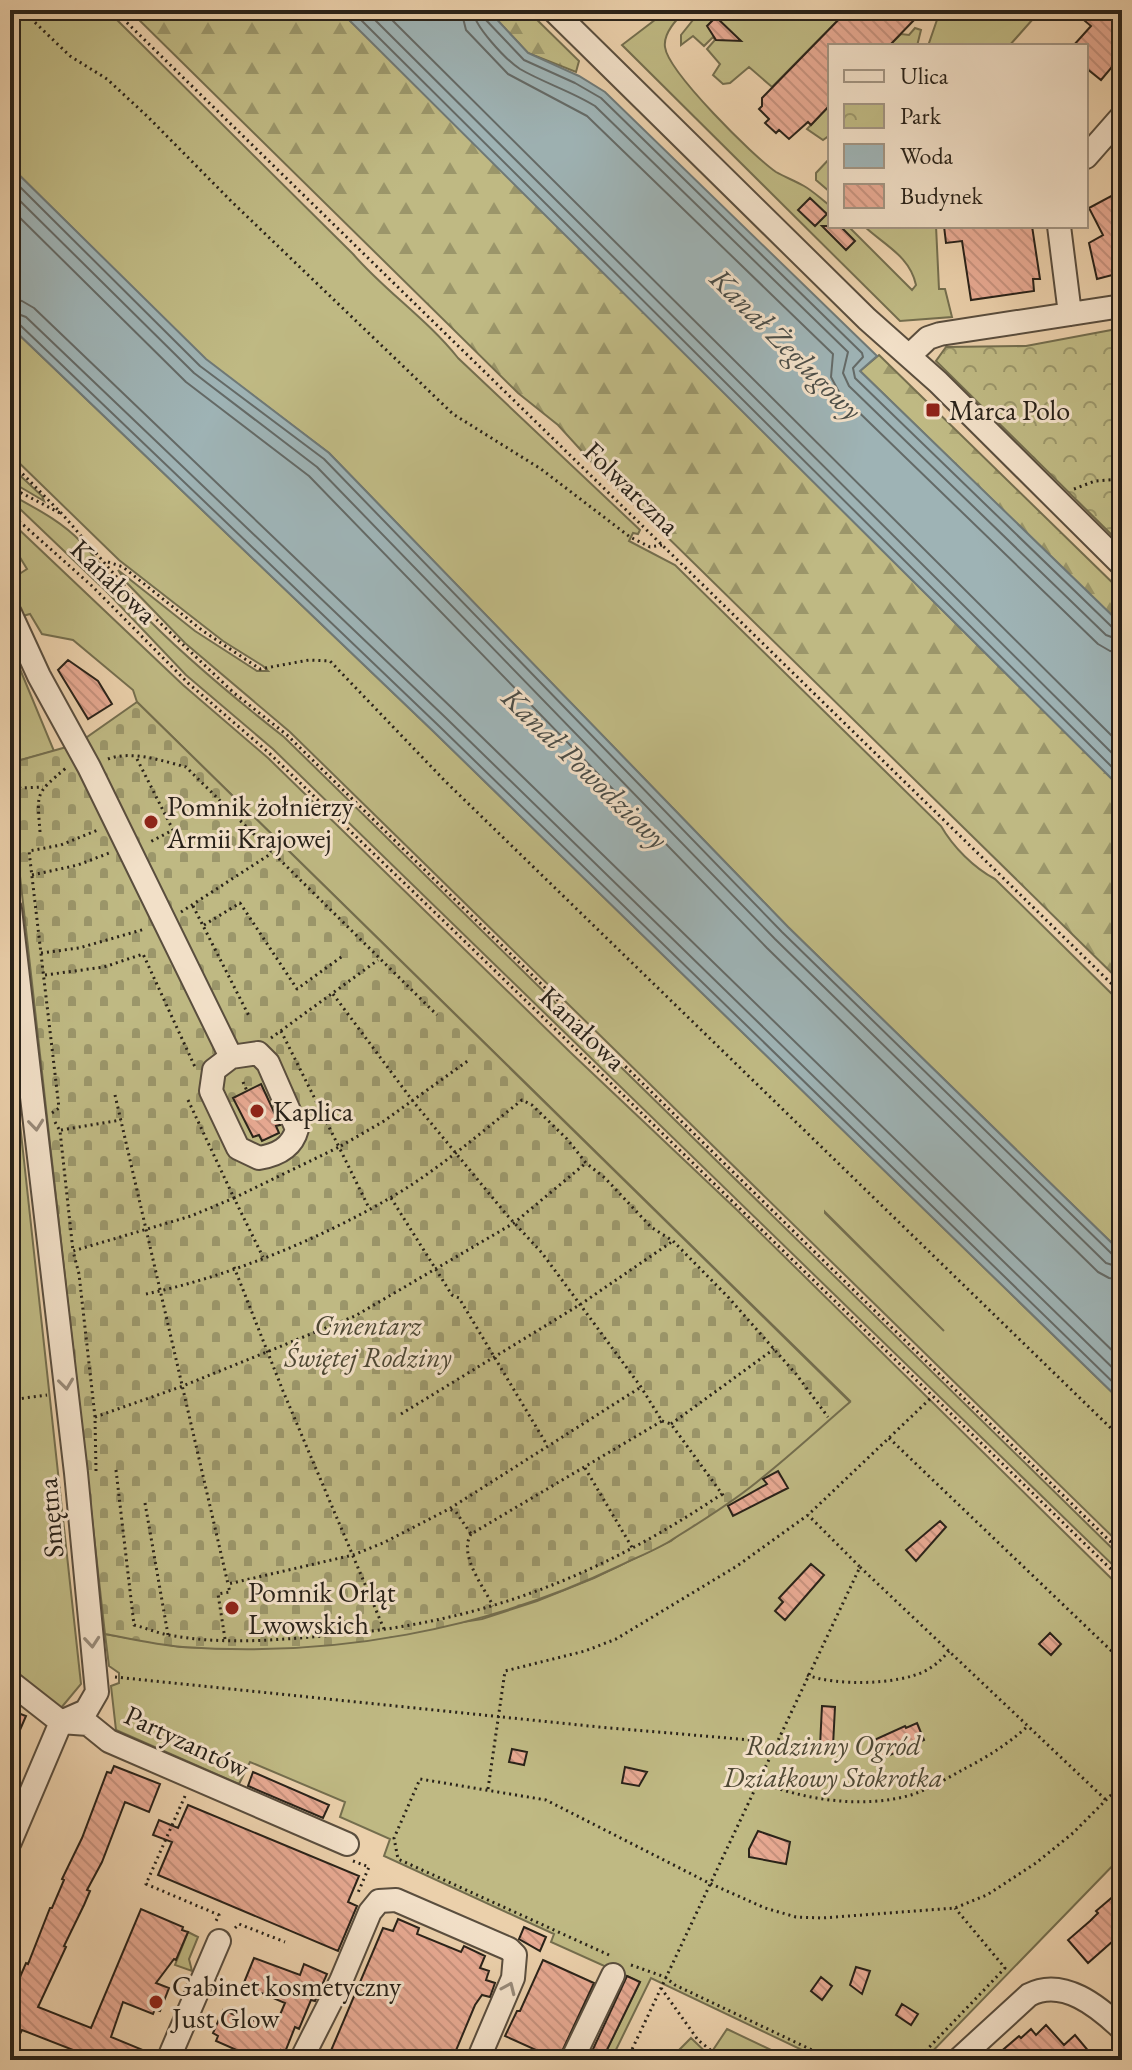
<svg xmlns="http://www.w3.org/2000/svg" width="1132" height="2070" font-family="'EB Garamond',serif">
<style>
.green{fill:#bfb983;stroke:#746e4e;stroke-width:2;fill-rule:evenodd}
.forest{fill:url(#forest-firs);stroke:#746e4e;stroke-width:2}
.cemetery{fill:url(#cemetery-stones);stroke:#746e4e;stroke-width:2}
.park{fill:url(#park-crowns);stroke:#746e4e;stroke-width:2}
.water{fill:#9eb3b5;stroke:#6f7977;stroke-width:2}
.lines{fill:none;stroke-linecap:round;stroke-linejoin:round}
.shore{stroke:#646a67;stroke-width:2}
.building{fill:url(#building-back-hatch);stroke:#292219;stroke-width:2}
.minor-casing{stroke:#5a4e3e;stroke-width:26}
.path{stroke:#292219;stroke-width:3;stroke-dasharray:2 4;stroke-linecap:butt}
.minor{stroke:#f2e0c8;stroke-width:22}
.oneway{stroke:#988a79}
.poi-dot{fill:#8f2418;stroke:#f2e0c8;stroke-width:3}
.labels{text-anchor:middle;stroke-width:6;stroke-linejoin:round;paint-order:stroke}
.poi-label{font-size:28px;fill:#292219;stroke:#f2e0c8;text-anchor:start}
.street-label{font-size:28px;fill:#292219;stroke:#f2e0c8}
.park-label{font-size:28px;font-style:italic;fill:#4e4834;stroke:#f2e0c8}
.water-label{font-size:30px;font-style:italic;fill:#4c4e48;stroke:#f2e0c8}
</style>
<defs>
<pattern id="forest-firs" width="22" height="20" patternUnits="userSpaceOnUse" patternTransform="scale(2)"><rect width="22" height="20" fill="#bfb983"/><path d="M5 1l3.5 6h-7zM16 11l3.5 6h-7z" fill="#9b966a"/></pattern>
<pattern id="cemetery-stones" width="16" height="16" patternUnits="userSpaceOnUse" patternTransform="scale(2)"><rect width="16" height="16" fill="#bfb983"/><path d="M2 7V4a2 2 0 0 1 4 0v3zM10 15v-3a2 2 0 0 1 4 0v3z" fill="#9b966a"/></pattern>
<pattern id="park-crowns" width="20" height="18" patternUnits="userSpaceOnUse" patternTransform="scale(2)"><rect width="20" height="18" fill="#bfb983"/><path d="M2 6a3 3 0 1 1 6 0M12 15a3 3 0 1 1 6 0" fill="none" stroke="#9b966a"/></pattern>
<pattern id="building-back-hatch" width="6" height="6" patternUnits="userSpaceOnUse" patternTransform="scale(2)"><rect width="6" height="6" fill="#e8aa93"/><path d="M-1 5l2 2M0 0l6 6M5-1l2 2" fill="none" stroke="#c7927e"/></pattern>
</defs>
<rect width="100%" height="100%" fill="#ebd0ab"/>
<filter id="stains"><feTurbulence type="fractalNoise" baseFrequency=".0025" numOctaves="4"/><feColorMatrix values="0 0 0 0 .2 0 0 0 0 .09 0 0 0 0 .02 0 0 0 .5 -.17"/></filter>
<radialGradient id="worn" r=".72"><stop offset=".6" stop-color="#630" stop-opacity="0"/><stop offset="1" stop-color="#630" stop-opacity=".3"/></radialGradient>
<!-- green -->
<path class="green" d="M10,10H107L353,254C385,291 427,319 458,358L640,530L638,534L633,533L629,541L675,565L941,826C953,847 974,868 995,879L1122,1004V1253L788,927L329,453L206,360L10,166Z
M668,10H686C677,19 663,33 665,47C668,72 754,157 776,172C785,177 795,181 804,186C813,191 821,199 829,205L830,226H848L912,290L916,285C910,256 884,245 864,226H936L939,289H945L952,317L900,321L622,45Z
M701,10H848L772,87L749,67L730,83L723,84L713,75L720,64L707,49L715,40L713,37L704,46L693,36L681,45V35Z
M943,10H1041L1009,46H928L938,17Z
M915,28L921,30L917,46H889L901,34L909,35Z
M830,105V135L823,140L807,129Z
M830,158V192L816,180V173Z
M10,326L433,731L1122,1402V1546L290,732L185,643L126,582L118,570L195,631L257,671H268L263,666L223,641L119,560L10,454ZM825,1212L944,1331L825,1213Z
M10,466L42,496L44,501L10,481Z
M10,494C35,508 61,521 81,542C101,563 117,587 137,608C182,655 233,697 284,737L1122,1558V1574L273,749L186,675L108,593L19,508L10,504Z
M10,521L183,685L268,758L570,1052L737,1210L1122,1589V1856L924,2060H823L651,1978L611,2060H602L640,1982L551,1942L554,1934L384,1856L390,1839L340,1817L345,1802L250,1762L239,1784L116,1730L111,1686L119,1683V1673L109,1666L105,1634L181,1647L237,1649L303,1647L482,1619L537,1601L594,1578L671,1541L850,1401L137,702L133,690L73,640L42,634L30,614L19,617L10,598V580L27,569L10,541Z
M10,645L54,751L10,763Z
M10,1032L81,1684L61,1708L10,1667Z
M188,1932L198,1937L189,1959L192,1971L175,1965Z
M727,2029L792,2060H726L713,2050Z
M691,2038L714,2060H669Z"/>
<!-- forest -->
<path class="forest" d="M129,10H339L366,36L1122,789V983L600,471L558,425L518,393Z
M488,10H527L579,61L576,72L528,53Z
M879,355L1122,592V615L1117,621L860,371Z"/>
<!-- cemetery -->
<path class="cemetery" d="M137,702L850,1402C821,1427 793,1453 763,1477C736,1500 704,1520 673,1539C657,1550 637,1557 619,1566C485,1630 332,1658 183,1647C157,1645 131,1639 105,1634L10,787V763L77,744Z"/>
<!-- park -->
<path class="park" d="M1122,328V545L936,361L946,347L1026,346Z"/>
<!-- water -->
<path class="water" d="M339,10H488L528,53L579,76L605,92L877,356L860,371L1122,625V789Z
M10,166L206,359L329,453L788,927L1122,1253V1402L433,731L10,326Z"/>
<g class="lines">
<!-- shore -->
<path class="shore" d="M351,10L1122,777
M365,10L1122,763
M382,10L1122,746
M461,10L466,30L508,74L587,116L833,354L831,377L840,394L1098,644L1110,651L1122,653
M473,10C473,25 506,60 520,69C544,83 571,91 595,106L848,352L843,373L849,386L1106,635L1122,641
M483,10L485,19L524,60L575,83L601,98L862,353L863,357L853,368L855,378L1113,628L1122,631
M10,177L200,366L324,459L782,932L1113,1255L1122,1258
M10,191L194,373L317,467L775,939L1106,1263L1122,1268
M10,208L186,382L309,476L767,948L1098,1272L1109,1278L1122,1280
M10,299L22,301L34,308L454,710L1122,1360
M10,311L26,317L446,718L1122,1377
M10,321L19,324L439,726L1122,1391"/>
</g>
<!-- building -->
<path class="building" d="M848,10H907L916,18L889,46H830V105L811,125L808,122L789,139L779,130L776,133L765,123L769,119L759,109L762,106V98Z
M1072,10H1122V55L1101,80L1086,68V46H1073L1091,26Z
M716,17L741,41L716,40L707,26Z
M1113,195L1122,211V262L1118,265L1120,273L1097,279L1089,243L1103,235L1089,208Z
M810,198L827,214L815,226L798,210Z
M822,226H840L855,241L846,250Z
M944,226H1032L1040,279H1033L1034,291L971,300L962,241L946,243Z
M68,660L98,681L112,704L88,719L58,670Z
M261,1084L280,1125L276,1126L279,1133L262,1141L259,1135L253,1137L233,1098Z
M778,1471L788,1488L733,1516L728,1506L767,1484L763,1479Z
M940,1521L946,1527L916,1561L906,1550Z
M811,1564L824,1575L785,1620L775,1611L783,1602L779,1598Z
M1050,1633L1061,1644L1051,1655L1039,1644Z
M822,1706L835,1707L833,1746H820Z
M10,1710L26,1716L10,1753Z
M917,1723L924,1740L881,1759L872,1741L905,1726L906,1728Z
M512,1749L527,1752L524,1765L509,1762Z
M114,1766L160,1784L149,1812L125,1802L102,1862L87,1890L90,1891L84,1905L64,1946L66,1947L38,2007L91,2028L141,1909L183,1927L182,1930L188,1932L176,1960L174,1959L156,1983L169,1988L160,2011L155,2009L153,2014L123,2002L111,2037L155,2055L154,2060H78L81,2053L22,2030L20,2034L10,2030V2003L20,1977L26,1963L28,1964L50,1908H52L64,1880L62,1879L82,1838L107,1772L111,1773Z
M625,1767L647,1772L639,1786L622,1783Z
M253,1772L329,1805L323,1818L248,1786Z
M188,1805L359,1876L348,1902L357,1906L338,1951L158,1875L172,1842L153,1835L159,1820L178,1828Z
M758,1831L790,1842L786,1864L749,1857V1849Z
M1122,1889V1933L1088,1963L1068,1940L1090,1921L1098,1913L1096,1911Z
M398,1919L419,1928L417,1934L461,1952L464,1946L485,1956L480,1968L489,1971L486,1980L495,1983L490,1997L482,1995L475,2005L452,2060H327L383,1928L393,1931Z
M524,1927L546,1937L540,1951L519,1939Z
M254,1958L300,1975L304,1964L327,1974L315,2001L311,2000L299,2029L295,2027L285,2052L281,2050L277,2060H251L238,2054L239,2051L216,2041L218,2036L213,2033L223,2010L237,2016L238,2014L274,2029L285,2003L243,1985Z
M543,1960L594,1983L558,2060L505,2036L517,2011H520Z
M856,1967L870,1971L862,1994L850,1985Z
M627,1976L640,1982L602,2060H588Z
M821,1977L832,1986L822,2000L811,1991Z
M902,2004L918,2014L911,2025L896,2015Z
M1046,2025L1064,2045L1075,2035L1096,2060H1046L1053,2055L1049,2051L1038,2060H991L1019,2036L1021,2038L1031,2029L1036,2035Z"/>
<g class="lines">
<defs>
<path id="minor" d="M553,10L867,319L938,382L1122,565
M1086,157L1122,116
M1059,226L1070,314
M910,355L928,338L940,334L1122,306
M10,613L39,676L89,767L231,1057
M10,909L76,1473L97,1692L86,1711L61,1722
M258,1053L268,1063L297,1129C292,1148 277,1155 259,1158L238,1148L211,1091L214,1070L231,1057Z
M10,1682L61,1722L88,1724L109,1741L347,1844
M10,1842L61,1722
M168,2060L219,1941
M301,2060L341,1981L370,1912L379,1901L396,1900L509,1949L515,1955L513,1978L478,2060
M572,2060L613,1975
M958,2060L1029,1995C1063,1977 1099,2007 1122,2029"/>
</defs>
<!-- minor casing -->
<use href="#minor" class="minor-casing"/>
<!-- path -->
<path class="path" d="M22,10L70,56L107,79L148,117L232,202L453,414L541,469L630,537L650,547L662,545
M114,10L1122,994
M10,461L63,515L140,604L234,693L287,735L1122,1553
M10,487L60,513
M1074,489L1095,481L1122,479
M10,513L92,586L188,683L268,752L451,928L1122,1580
M108,562L123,567L203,631L260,669L309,660L330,661L445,781L1122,1439
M108,759C132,750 163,761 186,767L437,1015
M137,759L173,830L148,843
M17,763L20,788L43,787
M40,832C37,792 35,794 66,768
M32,875L78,865L109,853
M193,906L250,1018
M181,912L272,853
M204,925L240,903L297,989L344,955
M41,953L79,948L145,929
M45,975L104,967L143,954L195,1067
M333,994L412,1100L506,1214L542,1253L641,1387L662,1421L471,1534L456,1512L449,1509
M281,1031L339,1147L384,1121L469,1060
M271,1038L378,960
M243,1082L247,1091
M115,1095L228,1584L353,1555L383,1543L449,1509L641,1387
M188,1100L234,1198L339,1147L369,1208
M52,1113L59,1108L29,851L61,845L98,830
M55,1122L60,1131L73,1251
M61,1130L121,1120
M391,1198L452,1295L459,1298L547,1445
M234,1267L283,1391L384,1629
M146,1294C227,1277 318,1240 390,1198C437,1171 479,1134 522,1100L532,1105L567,1139L586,1163L605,1178L651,1227L673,1241L729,1298L796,1374L828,1417
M10,1400L47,1395
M401,1414L581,1304L673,1241
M95,1417L183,1386L355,1316L514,1223L586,1163
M662,1421L671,1424L725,1498
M671,1424L774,1349
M889,1438L1122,1661
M585,1468L633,1549
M116,1470L134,1625C146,1628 157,1633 169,1635C226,1646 288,1639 345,1634C488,1620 603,1574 722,1494
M96,1471L95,1417L79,1274L73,1251L191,1216L234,1198L263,1257
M145,1503L168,1635
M471,1534C458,1555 484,1587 493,1606
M860,1567L1106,1800
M225,1639L218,1594L230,1592L228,1585
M807,1675C835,1686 898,1685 925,1671C935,1666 942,1659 949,1651
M115,1677L599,1727L751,1740L773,1748
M758,1781C803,1800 863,1809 911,1795C930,1789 949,1777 966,1768C989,1756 1009,1743 1028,1726
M488,1789L505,1671L585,1651L616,1639L737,1566L808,1515L933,1396
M185,1796L146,1884L219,1915L215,1923
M353,1861L369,1867L357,1895
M235,1928L239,1924L285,1942
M609,1955L398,1859L394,1838L420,1779L546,1800L709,1883L765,1908L796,1917L822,1918L955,1908L987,1895L1036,1863L1073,1833L1122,1784
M631,1965L665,1977L675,1985L833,2060
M661,1988L698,2040L723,2060
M10,2054L21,2060
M627,2060L860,1567L808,1515
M917,2060L1005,1968L955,1908"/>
<!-- minor -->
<use href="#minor" class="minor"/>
</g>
<!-- one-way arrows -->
<defs><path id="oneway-chevron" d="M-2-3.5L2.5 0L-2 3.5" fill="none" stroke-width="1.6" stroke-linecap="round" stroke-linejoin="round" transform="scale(2)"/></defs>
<g class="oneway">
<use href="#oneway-chevron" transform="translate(36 1125) rotate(84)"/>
<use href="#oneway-chevron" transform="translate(66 1384) rotate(83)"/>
<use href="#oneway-chevron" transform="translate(92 1642) rotate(85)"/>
<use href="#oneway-chevron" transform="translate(509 1988) rotate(-66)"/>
</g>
<!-- markers -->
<g class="poi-dot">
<rect x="925" y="402" width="16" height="16" rx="4"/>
<circle cx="151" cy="822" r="8"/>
<circle cx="257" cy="1111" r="8"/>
<circle cx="232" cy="1608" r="8"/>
<circle cx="156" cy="2002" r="8"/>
</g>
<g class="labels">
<!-- poi labels -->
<g class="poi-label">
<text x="949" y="420">Marca Polo</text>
<text x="167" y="816">Pomnik żołnierzy<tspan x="167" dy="32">Armii Krajowej</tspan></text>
<text x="273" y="1121">Kaplica</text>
<text x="248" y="1602">Pomnik Orląt<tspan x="248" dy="32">Lwowskich</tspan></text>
<text x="172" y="1996">Gabinet kosmetyczny<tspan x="172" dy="32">Just Glow</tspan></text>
</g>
<!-- street labels -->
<g class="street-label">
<text transform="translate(632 488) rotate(44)" y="10">Folwarczna</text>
<text transform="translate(114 581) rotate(44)" y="10">Kanałowa</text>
<text transform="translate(583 1028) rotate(44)" y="10">Kanałowa</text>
<text transform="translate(50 1518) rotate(-95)" y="10">Smętna</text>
<text transform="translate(187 1741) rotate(25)" y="10">Partyzantów</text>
</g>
<!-- park labels -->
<g class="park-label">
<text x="368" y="1335">Cmentarz<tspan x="368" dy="32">Świętej Rodziny</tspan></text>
<text x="833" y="1755">Rodzinny Ogród<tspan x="833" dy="32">Działkowy Stokrotka</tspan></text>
</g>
<!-- water labels -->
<g class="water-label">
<text transform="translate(786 344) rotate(45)" y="10">Kanał Żeglugowy</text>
<text transform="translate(585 768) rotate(44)" y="10">Kanał Powodziowy</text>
</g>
</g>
<!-- margin -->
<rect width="1132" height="2070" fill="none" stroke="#ebd0ab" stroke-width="40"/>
<rect x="12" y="12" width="1108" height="2046" fill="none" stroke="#292219" stroke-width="4"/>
<rect x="20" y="20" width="1092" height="2030" fill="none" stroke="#292219" stroke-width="2"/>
<!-- legend -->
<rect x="828" y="44" width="260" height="184" fill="#f2e0c8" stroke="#a29482" stroke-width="2"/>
<rect x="844" y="70" width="40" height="12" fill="#f2e0c8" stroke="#a29482" stroke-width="2"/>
<text x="900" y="84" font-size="24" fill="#292219">Ulica</text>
<rect x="844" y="104" width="40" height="24" fill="url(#park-crowns)" stroke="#a29482" stroke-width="2"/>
<text x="900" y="124" font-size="24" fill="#292219">Park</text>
<rect x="844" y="144" width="40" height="24" fill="#9eb3b5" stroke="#a29482" stroke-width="2"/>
<text x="900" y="164" font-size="24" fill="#292219">Woda</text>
<rect x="844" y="184" width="40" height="24" fill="url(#building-back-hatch)" stroke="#a29482" stroke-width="2"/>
<text x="900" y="204" font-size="24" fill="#292219">Budynek</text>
<rect width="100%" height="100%" filter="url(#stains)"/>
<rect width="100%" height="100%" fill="url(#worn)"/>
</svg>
